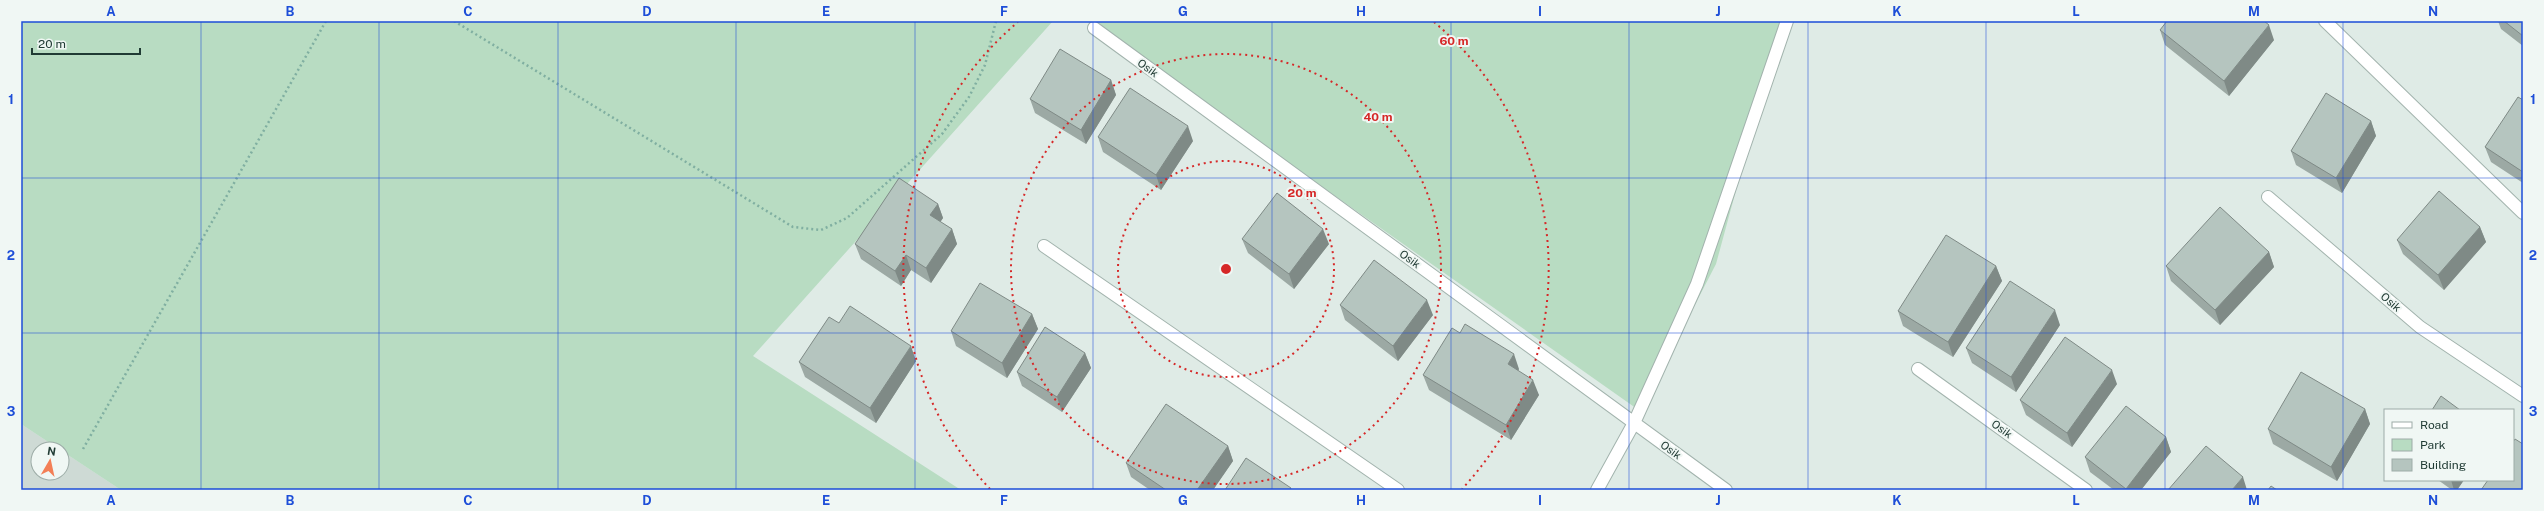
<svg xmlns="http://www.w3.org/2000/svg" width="2544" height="511" font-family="'Public Sans',sans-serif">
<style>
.built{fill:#cedad5}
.green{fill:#b8dcc2}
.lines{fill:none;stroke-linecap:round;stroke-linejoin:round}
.minor-casing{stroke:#a2b3ad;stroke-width:14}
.path{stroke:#80afa1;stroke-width:2.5;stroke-dasharray:2 3;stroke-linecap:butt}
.minor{stroke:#fff;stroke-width:12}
.wall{fill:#9ca9a4}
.shaded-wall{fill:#7f8a86}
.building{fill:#b5c5bf;stroke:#7f8a86}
.grid{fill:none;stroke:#1d4ed8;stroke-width:1;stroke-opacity:0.55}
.ring{fill:none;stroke:#d62828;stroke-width:2;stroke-dasharray:2 4}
.labels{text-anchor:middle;stroke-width:4;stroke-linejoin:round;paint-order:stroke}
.street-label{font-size:11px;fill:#203b34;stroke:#f0f7f4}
.centre{fill:#d62828;stroke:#f0f7f4;stroke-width:2}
.ring-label{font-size:12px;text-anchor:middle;font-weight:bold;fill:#d62828;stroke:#f0f7f4;stroke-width:4;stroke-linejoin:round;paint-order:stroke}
.neatline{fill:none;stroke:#1d4ed8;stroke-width:1.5}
.grid-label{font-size:13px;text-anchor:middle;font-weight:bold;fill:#1d4ed8}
</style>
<rect width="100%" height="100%" fill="#dfebe6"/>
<!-- built -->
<path class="built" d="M21,424L59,449H38V473H62V451L121,490H21Z"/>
<!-- green -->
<path class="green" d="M21,21H1053L753,356L961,490H121L21,424Z
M1087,21H1782L1716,264L1640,411Z"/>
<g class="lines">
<defs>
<path id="minor" d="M2325,21L2523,213
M1094,28L1726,490
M2268,197L2420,327L2523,396
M1044,246L1398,490
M1918,369L2086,490
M1597,490L1634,423L1697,284L1787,21"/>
</defs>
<!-- minor casing -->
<use href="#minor" class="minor-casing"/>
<!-- path -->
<path class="path" d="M454,21L793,227L821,230L847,218L942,134L969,97L985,65L996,21
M83,449L326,21"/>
<!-- minor -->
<use href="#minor" class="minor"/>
</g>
<!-- wall -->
<path class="wall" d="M2498,21H2523V46L2501,29Z
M2160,30L2274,40L2229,96L2165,45Z
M1111,80L1116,95L1086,144L1035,113L1030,99Z
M2523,100V183L2491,162L2485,147Z
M2371,121L2376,136L2342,193L2296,165L2291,151Z
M1098,137L1193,141L1161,190L1103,152Z
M938,204L943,218L940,222L952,229L957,244L931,283L911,270L901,286L861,259L855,244Z
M2480,227L2486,242L2444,290L2403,254L2397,240Z
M1242,239L1329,244L1294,289L1248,253Z
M2269,252L2274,267L2220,325L2171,281L2166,266Z
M1996,266L2002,281L1953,357L1903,326L1898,311Z
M1340,305L1433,315L1398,361L1345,320Z
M1032,314L1038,329L1007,378L956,346L951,331Z
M839,323L916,361L876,423L805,377L799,362Z
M2060,325L2016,392L1972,363L1966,348Z
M1085,353L1091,368L1062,412L1022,386L1017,372Z
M1519,369L1518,371L1539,395L1511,440L1429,390L1423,375Z
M2117,384L2072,447L2026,415L2020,400Z
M2365,409L2370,424L2337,481L2273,444L2268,429Z
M2166,437L2171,452L2141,490H2114L2090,472L2085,457Z
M1228,446L1233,461L1213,490H1150L1131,477L1126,463Z
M2438,480H2464L2457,490H2452Z"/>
<!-- shaded-wall -->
<path class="shaded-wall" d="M2269,25L2274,40L2229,96L2224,81Z
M1111,80L1116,95L1086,144L1081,130Z
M2371,121L2376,136L2342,193L2336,178Z
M1188,126L1193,141L1161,190L1156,175Z
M938,204L943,218L935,230L930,215Z
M2480,227L2486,242L2444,290L2438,275Z
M952,229L957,244L931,283L926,268Z
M1323,229L1329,244L1294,289L1289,274Z
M2269,252L2274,267L2220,325L2215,310Z
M906,255L911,270L901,286L895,271Z
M1996,266L2002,281L1953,357L1948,342Z
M1427,300L1433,315L1398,361L1393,346Z
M2055,310L2060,325L2016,392L2011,377Z
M1032,314L1038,329L1007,378L1002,363Z
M911,346L916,361L876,423L870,408Z
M1085,353L1091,368L1062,412L1057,397Z
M1514,354L1519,369L1513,379L1508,364Z
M2112,370L2117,384L2072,447L2067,433Z
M1533,380L1539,395L1511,440L1506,425Z
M2365,409L2370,424L2337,481L2331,467Z
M2166,437L2171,452L2141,490H2126V489Z
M1228,446L1233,461L1213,490H1197Z
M2243,477L2247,490H2232Z
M2451,480H2464L2457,490H2454Z"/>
<!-- building -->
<path class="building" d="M2167,21H2264L2269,25L2224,81L2160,30Z
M2504,21H2523V36Z
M1060,49L1111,80L1081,130L1030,99Z
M1130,88L1188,126L1156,175L1098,137Z
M2326,93L2371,121L2336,178L2291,151Z
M2518,97L2523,100V172L2485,147Z
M899,178L938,204L930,215L952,229L926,268L906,255L895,271L855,244Z
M2439,191L2480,227L2438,275L2397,240Z
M1277,193L1323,229L1289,274L1242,239Z
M2220,207L2269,252L2215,310L2166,266Z
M1946,235L1996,266L1948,342L1898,311Z
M1374,260L1427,300L1393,346L1340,305Z
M2010,281L2055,310L2011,377L1966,348Z
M980,283L1032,314L1002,363L951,331Z
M850,306L911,346L870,408L799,362L829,317L839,323Z
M1465,324L1514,354L1508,364L1533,380L1506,425L1423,375L1452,328L1460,333Z
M1045,327L1085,353L1057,397L1017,372Z
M2065,337L2112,370L2067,433L2020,400Z
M2301,372L2365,409L2331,467L2268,429Z
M2441,396L2460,410H2432Z
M1166,404L1228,446L1197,490H1166L1126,463Z
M2126,406L2166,437L2126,489L2085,457Z
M2515,439L2523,444V490H2481L2488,480H2513V442Z
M2206,446L2243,477L2232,490H2168Z
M1246,458L1291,488L1290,490H1225Z
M2271,486L2277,490H2268Z"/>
<!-- grid -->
<path class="grid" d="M201,21V490M379,21V490M558,21V490M736,21V490M915,21V490M1093,21V490M1272,21V490M1451,21V490M1629,21V490M1808,21V490M1986,21V490M2165,21V490M2343,21V490M21,178H2523M21,333H2523"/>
<!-- distance rings -->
<g class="ring">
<circle cx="1226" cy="269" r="108"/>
<circle cx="1226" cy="269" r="215"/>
<path d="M990 489A323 323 0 0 1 1018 22M1434 22A323 323 0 0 1 1462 489"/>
</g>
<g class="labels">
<!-- street labels -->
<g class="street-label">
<text transform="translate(1148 68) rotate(36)" y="4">Osik</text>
<text transform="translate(1410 259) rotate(36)" y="4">Osik</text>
<text transform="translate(2391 302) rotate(41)" y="4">Osik</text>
<text transform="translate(2002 429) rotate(36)" y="4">Osik</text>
<text transform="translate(1671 450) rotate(36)" y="4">Osik</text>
</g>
</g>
<circle cx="1226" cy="269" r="6" class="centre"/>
<g class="ring-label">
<text x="1454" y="45">60 m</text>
<text x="1378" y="121">40 m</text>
<text x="1302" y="197">20 m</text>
</g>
<!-- border -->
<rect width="2544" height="511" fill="none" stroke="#f0f7f4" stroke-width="44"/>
<!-- legend -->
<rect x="2384" y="409" width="130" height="72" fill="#f0f7f4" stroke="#9daca7"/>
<rect x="2392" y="422" width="20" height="6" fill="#ffffff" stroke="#9daca7"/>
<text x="2420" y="429" font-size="12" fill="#203b34">Road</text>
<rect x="2392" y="439" width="20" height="12" fill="#b8dcc2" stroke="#9daca7"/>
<text x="2420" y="449" font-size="12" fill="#203b34">Park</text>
<rect x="2392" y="459" width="20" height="12" fill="#b5c5bf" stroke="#9daca7"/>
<text x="2420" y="469" font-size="12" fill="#203b34">Building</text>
<!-- north arrow -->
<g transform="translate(50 461) rotate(9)"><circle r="19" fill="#f0f7f4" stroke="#9daca7"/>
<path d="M0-3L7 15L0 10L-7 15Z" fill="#f37f56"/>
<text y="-6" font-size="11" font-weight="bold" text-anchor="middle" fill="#203b34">N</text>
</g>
<!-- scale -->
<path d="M32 48v6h108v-6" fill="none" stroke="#203b34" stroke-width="2"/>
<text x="38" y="48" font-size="12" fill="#203b34" stroke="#f0f7f4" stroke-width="3" paint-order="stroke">20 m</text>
<rect x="22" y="22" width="2500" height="467" class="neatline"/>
<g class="grid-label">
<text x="111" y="16">A</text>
<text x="290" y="16">B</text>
<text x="468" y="16">C</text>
<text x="647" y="16">D</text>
<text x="826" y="16">E</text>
<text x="1004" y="16">F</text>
<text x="1183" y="16">G</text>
<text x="1361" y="16">H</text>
<text x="1540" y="16">I</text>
<text x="1718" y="16">J</text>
<text x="1897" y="16">K</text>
<text x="2076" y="16">L</text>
<text x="2254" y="16">M</text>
<text x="2433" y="16">N</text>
<text x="11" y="104">1</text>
<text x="2533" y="104">1</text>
<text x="11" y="260">2</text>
<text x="2533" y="260">2</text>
<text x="11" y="416">3</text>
<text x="2533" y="416">3</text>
<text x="111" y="505">A</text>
<text x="290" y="505">B</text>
<text x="468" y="505">C</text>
<text x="647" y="505">D</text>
<text x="826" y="505">E</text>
<text x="1004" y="505">F</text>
<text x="1183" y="505">G</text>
<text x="1361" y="505">H</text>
<text x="1540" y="505">I</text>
<text x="1718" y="505">J</text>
<text x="1897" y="505">K</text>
<text x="2076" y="505">L</text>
<text x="2254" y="505">M</text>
<text x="2433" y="505">N</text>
</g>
</svg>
